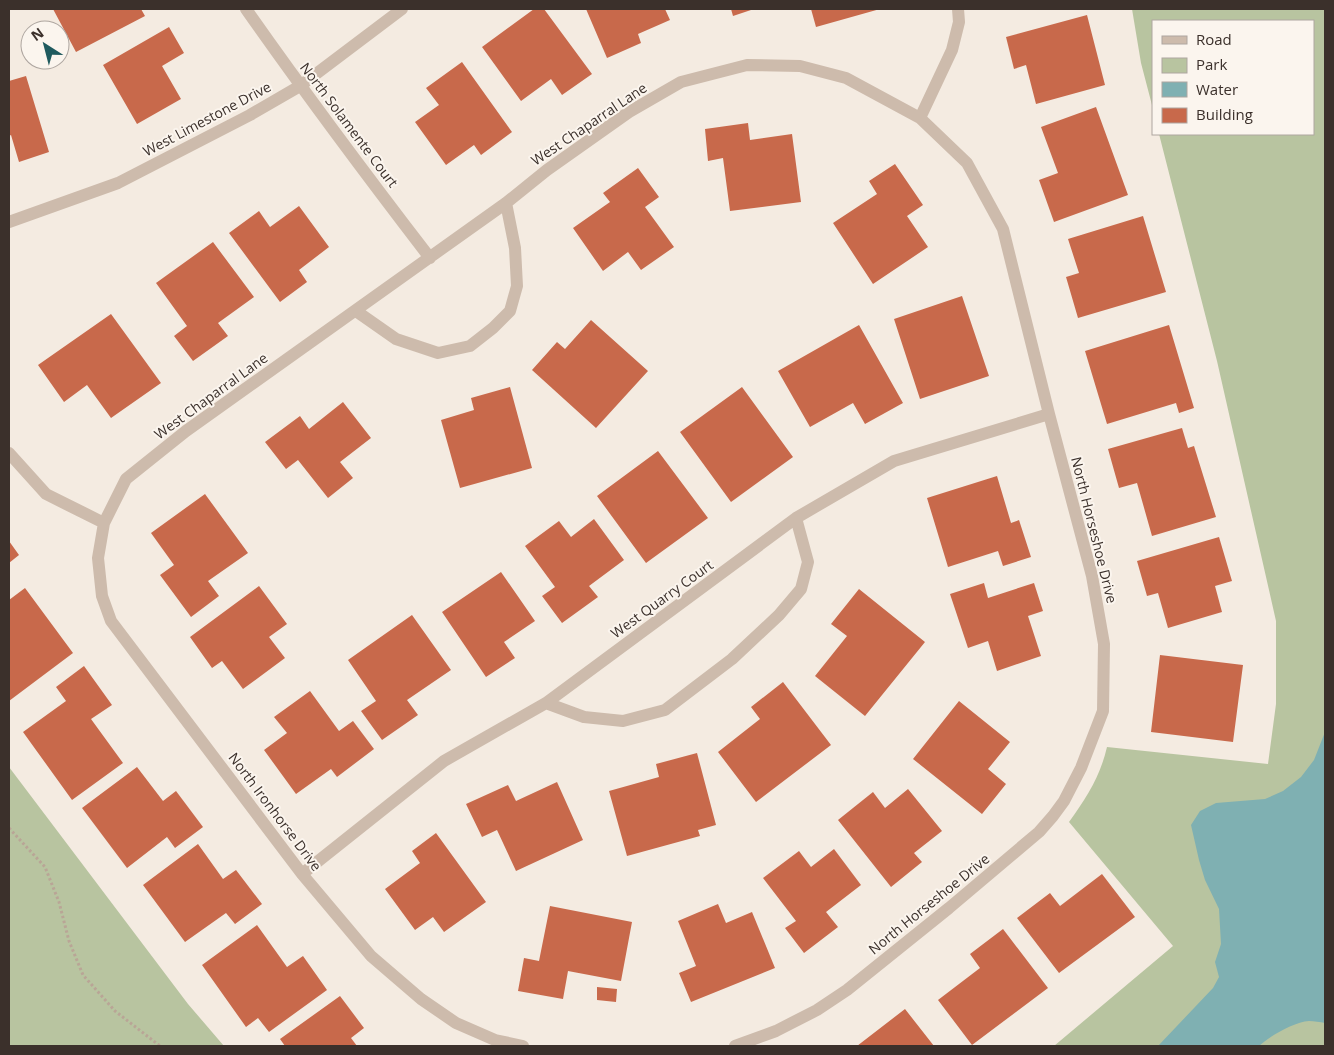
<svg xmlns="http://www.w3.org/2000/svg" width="1334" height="1055" font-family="'Open Sans',sans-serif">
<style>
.green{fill:#b8c4a0}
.water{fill:#7fb0b2}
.building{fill:#c8694b}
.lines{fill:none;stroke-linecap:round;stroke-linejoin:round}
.path{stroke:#b9a596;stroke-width:3;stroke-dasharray:2.5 2.5;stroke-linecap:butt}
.street{stroke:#cdbbac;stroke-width:12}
.labels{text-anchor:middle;stroke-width:4;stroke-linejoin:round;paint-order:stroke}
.street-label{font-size:14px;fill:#3b302b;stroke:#fbf5ee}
</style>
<rect width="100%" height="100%" fill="#f4ebe1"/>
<!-- green -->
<path class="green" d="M1132,9H1325V1046H1054L1173,946L1069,822C1087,797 1100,777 1107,747L1268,764L1276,704V621L1217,361L1159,134H1313V21H1153V109L1141,63Z
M9,767L188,1004L224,1046H9Z"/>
<!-- water -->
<path class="water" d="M1325,732V1023C1320,1022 1314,1021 1309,1021C1294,1022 1270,1036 1259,1046H1158L1213,988L1219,977L1215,962L1221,944L1219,909L1205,880L1199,860L1191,825L1200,811L1216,803L1265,799L1283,791L1301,777L1314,760Z"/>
<!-- building -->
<path class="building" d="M53,9H141L145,16L76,52Z
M534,9H544L592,74L562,95L551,79L521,101L482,47Z
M586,9H665L670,20L638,34L641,43L607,58Z
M731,9H754L733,16Z
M811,9H880L816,27Z
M1087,15L1105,85L1036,104L1026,65L1014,69L1006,37Z
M169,27L184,53L162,66L181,99L137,124L103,65Z
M462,62L512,132L481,155L474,145L446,165L415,122L439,105L426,88Z
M26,76L49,152L19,162L11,135L9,136V81Z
M1096,107L1128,195L1054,222L1039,180L1058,173L1041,127Z
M748,123L750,140L792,134L801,202L730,211L723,158L708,161L705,129Z
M895,164L923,205L907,216L928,247L873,284L833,223L877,194L869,181Z
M638,168L659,197L645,207L674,247L641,270L628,252L603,271L573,228L610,202L603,193Z
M299,206L329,247L299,270L307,282L280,302L229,233L259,211L270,227Z
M1143,216L1166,292L1078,318L1066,277L1079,273L1068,239Z
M213,242L254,297L218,323L228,336L193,361L174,336L187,326L156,283Z
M962,296L989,376L920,399L894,319Z
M111,314L161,383L111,418L87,385L64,402L38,365Z
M591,320L648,371L596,428L532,370L557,342L565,349Z
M859,325L903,403L865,424L853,403L810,427L778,371Z
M1169,325L1194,408L1179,413L1176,403L1107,424L1085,351Z
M510,387L532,468L460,488L441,420L474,410L471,398Z
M742,387L793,457L731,502L680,432Z
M343,402L371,438L340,462L353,478L328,498L298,460L286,469L265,442L300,416L309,429Z
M1182,428L1188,448L1194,446L1216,517L1152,536L1137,483L1119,488L1108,449Z
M658,451L708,518L646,563L597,496Z
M997,476L1011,523L1019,520L1031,557L1003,566L998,551L948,567L927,498Z
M205,494L248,553L208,581L219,596L191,617L160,575L174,565L151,533Z
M594,519L624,560L589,586L598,597L562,623L542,596L555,587L525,546L559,521L571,537Z
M1219,537L1232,581L1215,586L1222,612L1168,628L1158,593L1147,596L1137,561Z
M9,541L19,555L9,563Z
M501,572L535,621L504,642L515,658L486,677L442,612Z
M984,583L988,598L1034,583L1043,611L1028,616L1041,656L997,671L988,641L968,648L950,594Z
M259,586L287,624L269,637L285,658L243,689L222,661L212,668L190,637Z
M25,588L73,653L9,701V600Z
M859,589L925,642L865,716L815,676L847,636L831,624Z
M412,615L451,670L407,700L418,715L382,740L361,711L376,701L348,660Z
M1160,655L1243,665L1233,742L1151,732Z
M84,666L112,705L91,719L123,763L72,800L23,732L66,701L56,687Z
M783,682L831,745L756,802L718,752L760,719L751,707Z
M310,691L339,731L353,721L374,749L337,777L331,769L296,794L264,750L287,733L274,717Z
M959,701L1010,742L988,769L1006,784L982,814L913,759Z
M697,753L716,825L698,830L700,836L627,856L609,791L659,777L656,764Z
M137,767L163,801L176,791L203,827L175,848L167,837L127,868L82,808Z
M557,782L583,840L516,871L497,830L482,837L466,804L508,785L516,801Z
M908,789L942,831L914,853L922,862L891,887L838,820L873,792L885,808Z
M436,833L486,902L444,932L433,917L415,930L385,889L420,863L412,851Z
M198,844L223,879L236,870L262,904L235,924L226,913L185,942L143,885Z
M834,849L861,885L826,912L838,927L804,953L785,928L796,921L763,878L799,851L811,867Z
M1102,874L1135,917L1059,973L1017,918L1050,893L1060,906Z
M718,904L726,923L752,912L775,968L691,1002L679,973L696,966L678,921Z
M550,906L632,922L621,981L568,971L563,999L518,991L524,958L539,961Z
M257,925L287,967L303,956L327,990L269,1032L258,1018L246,1027L202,965Z
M1003,929L1048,988L972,1045L938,1000L980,968L970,954Z
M597,987L617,989L616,1002L597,1000Z
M340,996L364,1028L351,1038L357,1046H285L280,1039Z
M905,1009L934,1046H857Z"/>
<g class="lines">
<!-- path -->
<path class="path" d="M9,828L45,867L59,902L69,941L83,975L115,1011L160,1046"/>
<!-- street -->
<path class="street" d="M246,9C305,93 367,176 430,258
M920,118L952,50L959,22L958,9
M9,222L118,183L250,115L300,86L402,9
M356,311L396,339L438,353L470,346L493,328L510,311L517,286L515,248L506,203
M9,453L46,494L104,523
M546,703L584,717L623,721L665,710L732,659L779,615L801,589L808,562L796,518
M302,874L444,761L546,703L796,518L894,461L1049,414
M523,1046L495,1040L456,1023L421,999L371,956L302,874L111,621L102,596L98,558L104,523L126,479L186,431L506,203L547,170L629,112L681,82L747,65L800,66L846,78L920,118L967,163L1003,229L1049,414L1092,576L1104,644L1103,711L1081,768L1064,801L1053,816L1039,832L949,908L847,990L817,1010L776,1031L735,1046"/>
</g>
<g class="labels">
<!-- street labels -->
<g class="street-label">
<text transform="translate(207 119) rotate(-28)" y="5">West Limestone Drive</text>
<text transform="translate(589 124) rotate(-34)" y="5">West Chaparral Lane</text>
<text transform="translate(349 125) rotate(53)" y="5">North Solamente Court</text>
<text transform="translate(211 396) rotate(-36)" y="5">West Chaparral Lane</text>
<text transform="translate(1094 530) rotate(76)" y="5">North Horseshoe Drive</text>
<text transform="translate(662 599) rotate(-36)" y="5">West Quarry Court</text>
<text transform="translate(275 812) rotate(53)" y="5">North Ironhorse Drive</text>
<text transform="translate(929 904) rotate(-39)" y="5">North Horseshoe Drive</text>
</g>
</g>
<!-- border -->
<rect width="1334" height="1055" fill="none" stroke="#3b302b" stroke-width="20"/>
<!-- legend -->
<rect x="1152" y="20" width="162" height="115" fill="#fbf5ee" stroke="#aea6a0"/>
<rect x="1162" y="36" width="25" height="8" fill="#cdbbac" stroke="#aea6a0"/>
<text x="1196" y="45" font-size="15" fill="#3b302b">Road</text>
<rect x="1162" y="58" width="25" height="15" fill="#b8c4a0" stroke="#aea6a0"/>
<text x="1196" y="70" font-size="15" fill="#3b302b">Park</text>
<rect x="1162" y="82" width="25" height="15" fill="#7fb0b2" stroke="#aea6a0"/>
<text x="1196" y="95" font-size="15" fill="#3b302b">Water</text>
<rect x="1162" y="108" width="25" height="15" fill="#c8694b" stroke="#aea6a0"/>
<text x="1196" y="120" font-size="15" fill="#3b302b">Building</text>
<!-- north arrow -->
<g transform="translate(45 45) rotate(324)"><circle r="24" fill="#fbf5ee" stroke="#aea6a0"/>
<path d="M0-4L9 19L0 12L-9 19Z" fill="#1f5a5e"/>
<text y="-8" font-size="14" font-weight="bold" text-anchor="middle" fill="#3b302b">N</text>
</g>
</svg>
